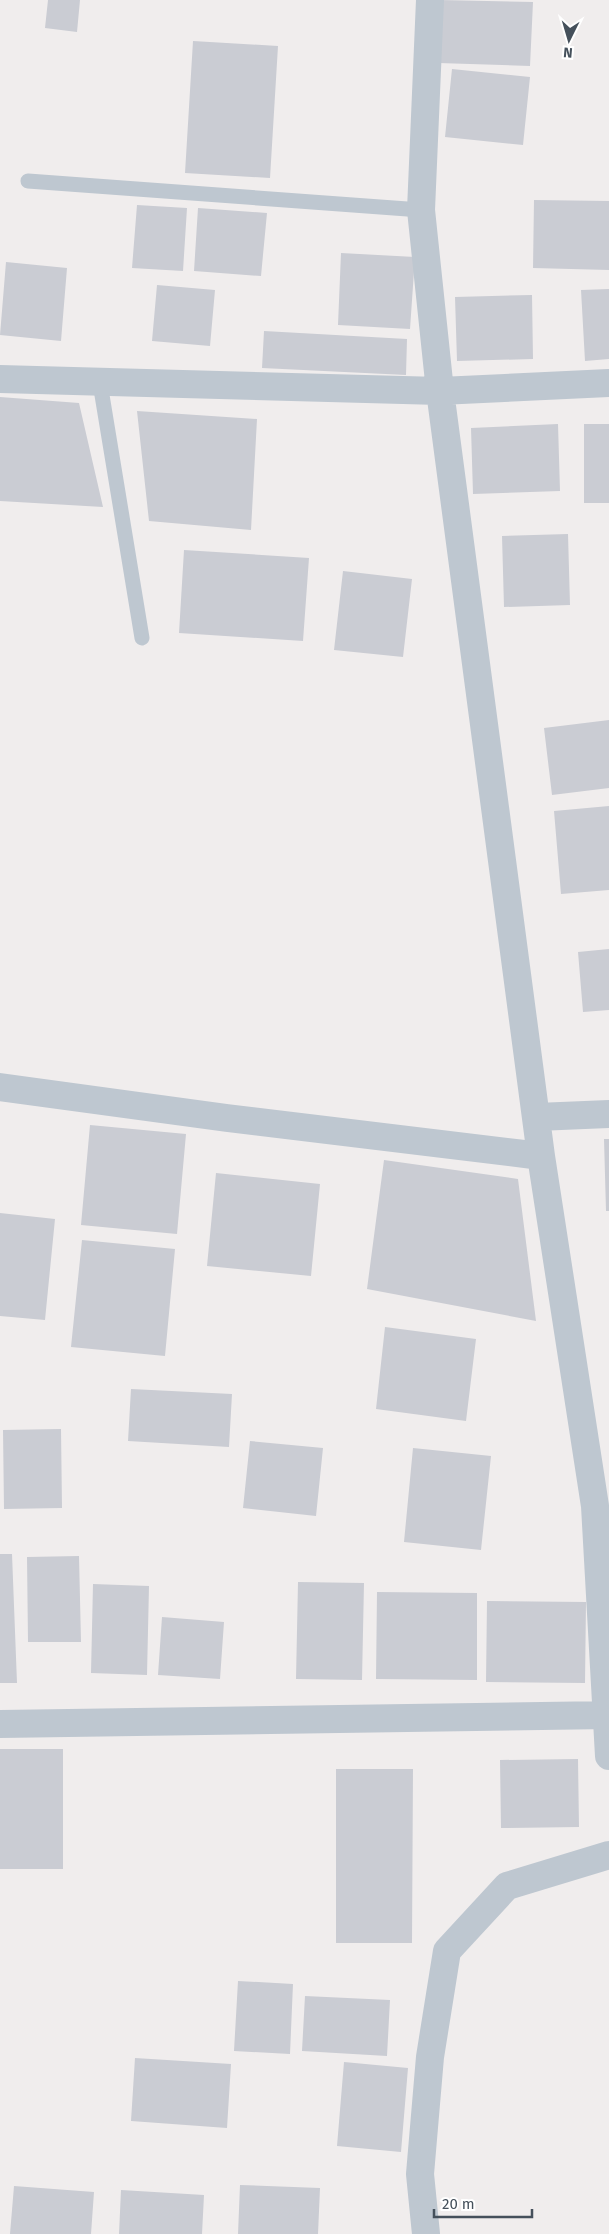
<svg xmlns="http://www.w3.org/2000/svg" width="609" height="2234" font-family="'Fira Sans',sans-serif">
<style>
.building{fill:#caccd3}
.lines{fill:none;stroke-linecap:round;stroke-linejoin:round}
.service{stroke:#bec7d0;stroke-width:15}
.minor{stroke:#bec7d0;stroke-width:28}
</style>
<rect width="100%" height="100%" fill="#f0eded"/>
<!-- building -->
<path class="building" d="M48,0H80L77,32L45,28Z
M440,0L533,2L530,66L438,63Z
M193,41L278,46L270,178L185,173Z
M452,69L530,77L523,145L445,137Z
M534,200L609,201V270L533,268Z
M137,205L187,208L183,271L132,268Z
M198,208L267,213L261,276L194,271Z
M341,253L415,257L410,329L338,325Z
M6,262L67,268L61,341L0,335Z
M157,285L215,290L210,346L152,341Z
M609,289V359L585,361L581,290Z
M532,295L533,359L457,361L455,297Z
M264,331L407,339L406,375L262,368Z
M0,397L79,403L103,507L0,501Z
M137,411L257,419L251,530L149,521Z
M558,424L560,491L473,494L471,428Z
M584,424H609V503H584Z
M568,534L570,605L504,607L502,536Z
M184,550L309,558L303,641L179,633Z
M343,571L412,579L403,657L334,650Z
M609,720V788L552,795L544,728Z
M609,806V890L561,894L554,811Z
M609,949V1010L583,1012L578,952Z
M90,1125L186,1134L177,1234L81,1225Z
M604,1139H609V1211H606Z
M384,1160L518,1179L536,1321L367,1289Z
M216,1173L320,1184L311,1276L207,1266Z
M0,1213L55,1219L45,1320L0,1316Z
M82,1240L175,1249L165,1356L71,1347Z
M385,1327L476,1339L466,1421L376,1409Z
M131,1389L232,1394L229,1447L128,1441Z
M61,1429L62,1508L4,1509L3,1430Z
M250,1441L323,1448L316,1516L243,1508Z
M413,1448L491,1456L481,1550L404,1542Z
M0,1554H12L17,1683H0Z
M79,1556L81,1642H28L27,1557Z
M298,1582L364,1583L362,1680L296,1679Z
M93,1584L149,1586L147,1675L91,1673Z
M377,1592L477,1593V1680L376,1679Z
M487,1601L586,1602L585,1683L486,1682Z
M162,1617L224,1622L220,1679L158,1675Z
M0,1749H63V1869H0Z
M578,1759L579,1827L501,1828L500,1760Z
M336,1769H413L412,1943H336Z
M238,1981L293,1984L290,2054L234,2051Z
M305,1996L390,2000L387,2056L302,2051Z
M135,2058L231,2064L227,2128L131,2121Z
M344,2062L408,2068L401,2152L337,2146Z
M240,2185L320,2188L318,2234H238Z
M14,2186L94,2192L91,2234H10Z
M121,2190L204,2195L202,2234H119Z"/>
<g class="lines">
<!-- service -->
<path class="service" d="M28,181L421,210
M100,383L142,638"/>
<!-- minor -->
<path class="minor" d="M430,0L421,210L440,391L541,1156L595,1506L609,1756
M0,379L440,391L609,383
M0,1087L227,1118L541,1156
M537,1117L609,1114
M0,1724L609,1715
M426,2234L420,2174L430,2057L447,1951L507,1886L609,1855"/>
</g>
<!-- north arrow -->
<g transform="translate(569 40) rotate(185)" stroke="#ffffff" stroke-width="4" paint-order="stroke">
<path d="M0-4L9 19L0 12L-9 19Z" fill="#45505b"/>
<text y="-8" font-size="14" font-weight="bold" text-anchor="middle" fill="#45505b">N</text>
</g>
<!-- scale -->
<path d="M434 2209v8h98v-8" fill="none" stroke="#45505b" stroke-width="2.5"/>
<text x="442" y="2209" font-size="15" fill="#45505b" stroke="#ffffff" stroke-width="4" paint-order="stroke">20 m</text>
</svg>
